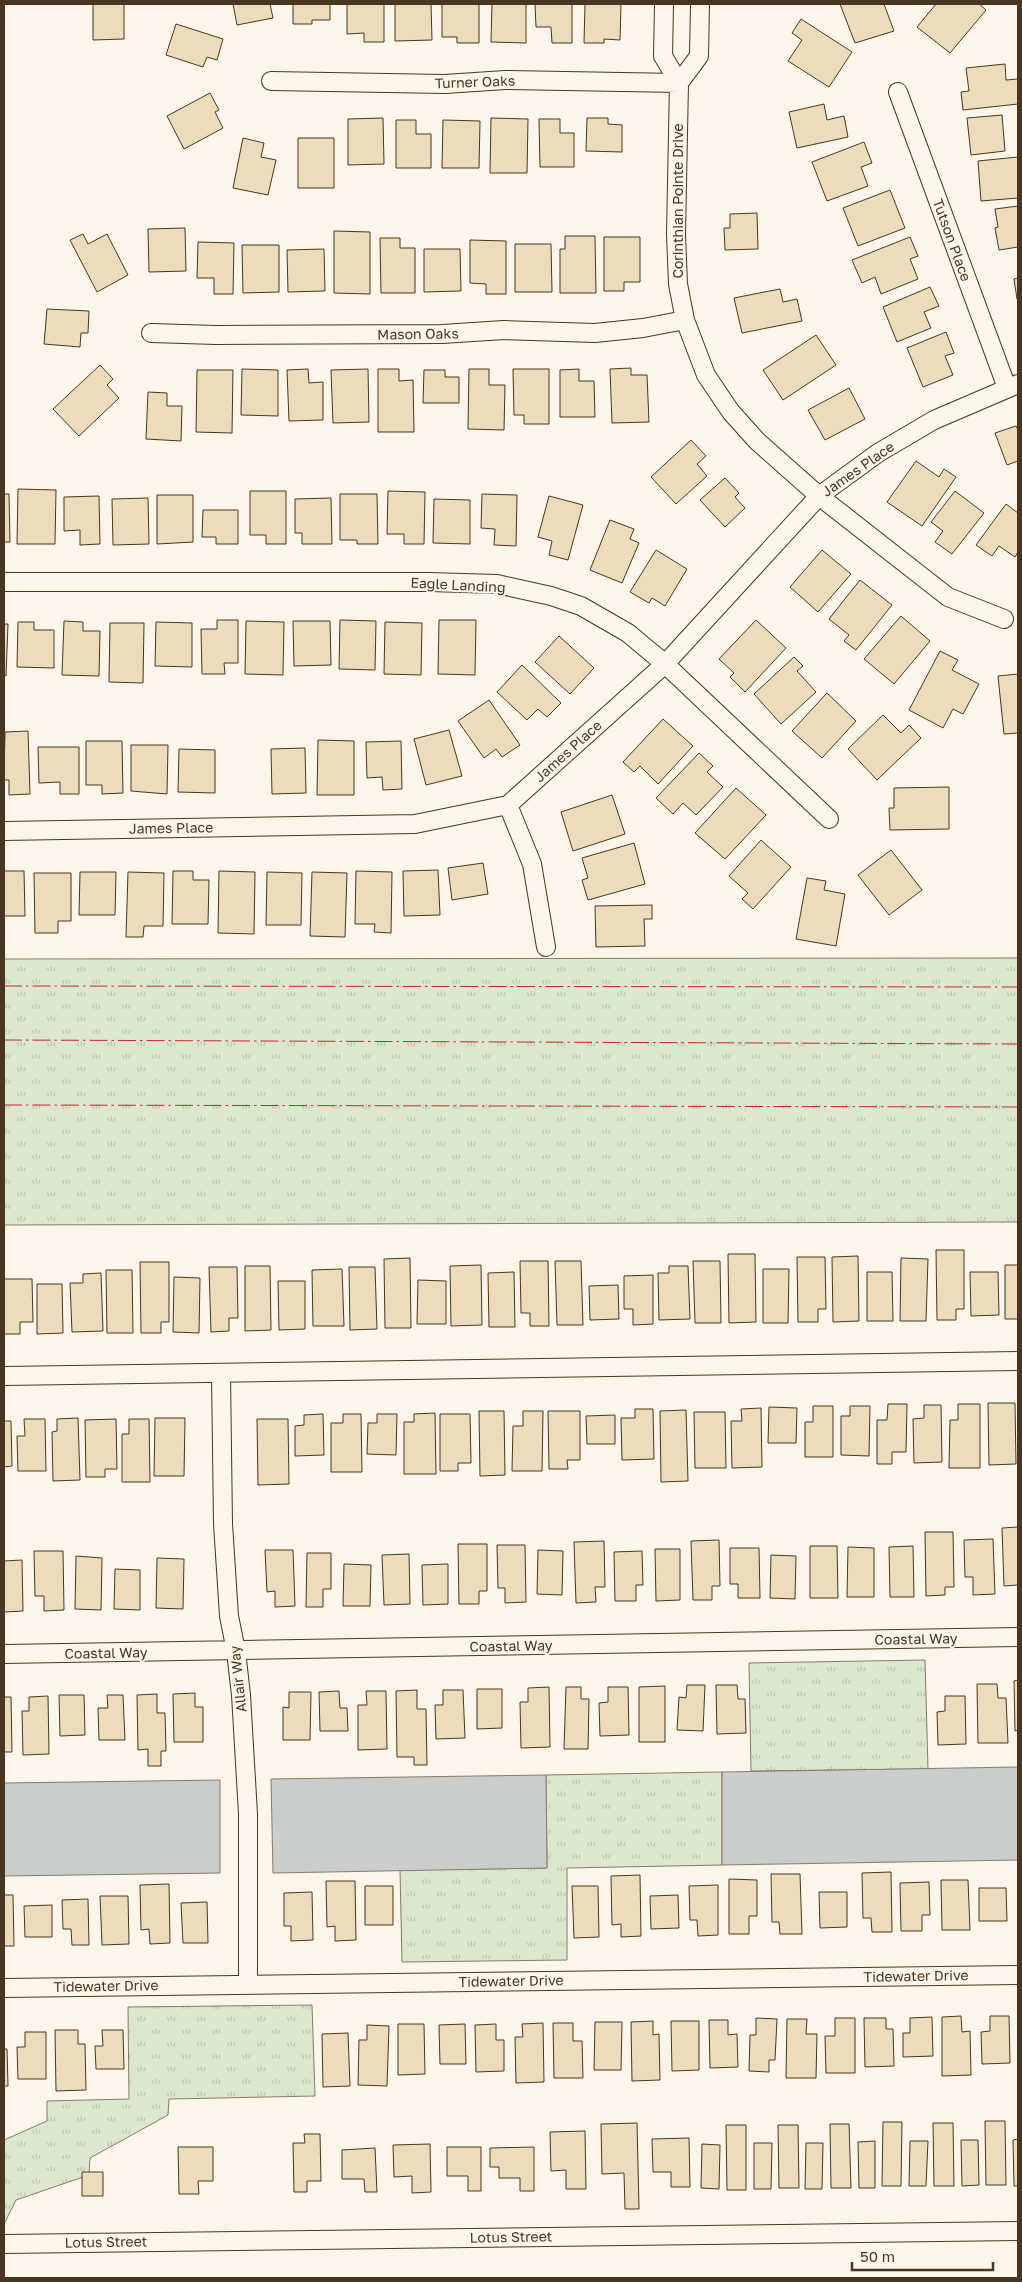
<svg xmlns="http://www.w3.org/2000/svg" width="1022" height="2282" font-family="'Golos Text',sans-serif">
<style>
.grass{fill:url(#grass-tufts);stroke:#887966}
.water{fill:#c9cecd;stroke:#887966}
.building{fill:#ecdcbc;stroke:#4a3520}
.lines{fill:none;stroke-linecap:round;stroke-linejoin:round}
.street-casing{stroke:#4a3520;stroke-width:20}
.street{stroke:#fbf6e9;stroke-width:18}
.power{stroke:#c62828;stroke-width:1;stroke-dasharray:18 4 2.5 4;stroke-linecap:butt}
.labels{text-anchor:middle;stroke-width:4;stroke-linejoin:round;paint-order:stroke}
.street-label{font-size:14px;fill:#4a3520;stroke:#fbf6e9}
</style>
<defs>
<pattern id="grass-tufts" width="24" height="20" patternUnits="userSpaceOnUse" patternTransform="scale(1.25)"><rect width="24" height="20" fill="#dce7d0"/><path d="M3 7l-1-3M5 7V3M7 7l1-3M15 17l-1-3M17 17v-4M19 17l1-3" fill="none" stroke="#bec7b2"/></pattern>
</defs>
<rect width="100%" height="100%" fill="#fbf6e9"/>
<!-- grass -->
<path class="grass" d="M1018,958V1222L4,1225V959Z
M925,1660L928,1769L751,1771L749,1663Z
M722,1772V1865L567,1868V1960L402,1962L400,1870L547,1868L546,1775Z
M312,2005L315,2096L169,2099L168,2115L90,2158L89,2175L16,2200L4,2224V2140L47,2121V2101L129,2099L128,2007Z"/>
<!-- water -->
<path class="water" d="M1018,1767V1860L722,1865V1772Z
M546,1775L547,1868L273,1873L271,1779Z
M220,1780V1873L4,1876V1783Z"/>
<!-- building -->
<path class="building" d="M93,4H124V39L93,40Z
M233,4H270L273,18L237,25Z
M293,4H330V20H312V24H293Z
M347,4H384V42H364V33L347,34Z
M395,4H431L432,40L395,41Z
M442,4H479V43H457V37H442Z
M492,4H526V43L491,42Z
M535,4H572V43H552L551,27H536Z
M585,4H621L620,40L604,39V43H584Z
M840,4H884L894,31L855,43Z
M936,4H979L986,10L950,53L917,27Z
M801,19L852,52L829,87L788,61L802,40L792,33Z
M176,24L223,39L217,60L207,57L203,67L166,55Z
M1005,64L1006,80L1018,79V104L963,110L961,92L969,91L966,68Z
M210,93L219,110L215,112L223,128L184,149L167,116Z
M824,104L827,120L844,116L848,137L797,148L789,112Z
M1002,115L1005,151L971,155L967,118Z
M383,118L384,164L348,165V119Z
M491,118L528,119L527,173H490Z
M587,118H608V124L622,125V152L586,151Z
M539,119H560V133H574V167H540Z
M396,120H416V134H431V168H396Z
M443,120L480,121L479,168H442Z
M243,138L264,143L261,157L276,160L268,195L233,188Z
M298,138H334V188H298Z
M864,142L872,163L861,167L868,186L827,201L812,162Z
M1018,157V198L981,201L978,161Z
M890,190L905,228L858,246L843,208Z
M1018,206V247L999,250L995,228L998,227L995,209Z
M757,213L758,249L725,250L724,228H730V214Z
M185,228L186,271L149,272L148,229Z
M334,231L370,232V294L334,293Z
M83,234L88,244L107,234L128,275L97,292L70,240Z
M565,236H595L596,293H560V249H565Z
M604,237H640V282H624V291H604Z
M910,237L918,256L910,259L918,279L881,294L875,277L862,283L852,260Z
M380,238H400V248H415V293H381Z
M470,240L506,241V294H486V284L470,283Z
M198,242L234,243L233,294H214V278H197Z
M515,244H551L552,292H515Z
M242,245H279V292L243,293Z
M324,249L325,291L288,292L287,250Z
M424,249H460L461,291L424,292Z
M1018,278V298L1017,299L1014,279Z
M930,287L939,306L924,312L931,328L897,342L883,307Z
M780,289L783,302L797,299L802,321L742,333L734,298Z
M47,309L89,311L88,333H81L80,347L44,344Z
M946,332L954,353L945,356L953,375L923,387L907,348Z
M816,335L836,365L783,400L763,370Z
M100,365L113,379L107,385L119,398L79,436L53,409Z
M631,368V375H647L649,422L612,423L610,369Z
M242,369L278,370V416L241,415Z
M308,369L309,383L323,382V420L289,421L287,370Z
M368,369L369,422L333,423L331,370Z
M378,369H399V381L413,380L414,432H378Z
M469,369H489V385H505L504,430L468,429Z
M513,369H549V424H524V415H514Z
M579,369V381H594L595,417H560V370Z
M197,370H233L232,433L196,432Z
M424,370H445V377H459V403H423Z
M849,388L865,419L825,440L808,410Z
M148,392L167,393V406H182L181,441L146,439Z
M1016,426L1018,430V461L1007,465L995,433Z
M691,440L706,456L697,464L707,476L676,504L651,477Z
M916,461L939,477L944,469L956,477L922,526L887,502Z
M725,478L739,493L735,497L745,508L725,527L700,500Z
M18,489L56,490L55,544H17Z
M250,491H286V544H266V535H250Z
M388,491L425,492L424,544H404V534H387Z
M955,491L984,513L952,554L935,542L943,531L931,522Z
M4,494H9L10,542H4Z
M340,494H377L378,544H357V540H340Z
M482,494L517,495L516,546L494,545L495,529L481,528Z
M157,495H193V542L157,544Z
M99,496L100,544L80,545V530L64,531V497Z
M549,496L583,505L568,560L549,555L552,541L538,537Z
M148,498L149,544L113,545L112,499Z
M331,498L332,544H302V533H295V499Z
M434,499L470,500V544L433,543Z
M1006,504L1018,513V552L1015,557L999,546L992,556L976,545Z
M203,510H238V544H216V537H202Z
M610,520L634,529L630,539L639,543L622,583L590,570Z
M656,550L687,569L665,606L652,598L649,603L630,592Z
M822,550L851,574L818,612L790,587Z
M860,580L892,605L856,650L844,641L849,635L829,619Z
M901,616L930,641L894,684L864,659Z
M217,620H238V663H224L225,674H202L201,629H217Z
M340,620L376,621L375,670L339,669Z
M439,620H476L475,675L438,674Z
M756,620L786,648L745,692L730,677L734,673L719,659Z
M64,621L83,622V631H100L99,676L62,675Z
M246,621L284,622L283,675L245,674Z
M293,621H330L331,665L294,666Z
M18,622H34V630H54V668L17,667Z
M156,622L192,623V667L155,666Z
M385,622L422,623L421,675L384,674Z
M110,623H144L143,683L109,682Z
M4,624H8L6,676L4,675Z
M559,636L594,668L570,694L535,662Z
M940,651L958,660L952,670L979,684L963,714L953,709L943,728L909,710Z
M794,657L803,666L797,671L816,692L781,724L754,694Z
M522,665L561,703L547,717L538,709L527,720L497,692Z
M1018,674V733L1004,734L998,676Z
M827,693L856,721L822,758L792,731Z
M489,700L520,745L502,757L496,749L484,758L458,721Z
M883,715L901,733L909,725L921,738L877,780L848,749Z
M663,719L693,746L658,784L640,766L634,772L623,762Z
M449,730L462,776L426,785L414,739Z
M28,731L30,794L9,795V780H4L5,732Z
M318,740L354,741V795H317Z
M86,741H122L123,793L102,794V785H86Z
M401,741L402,789L383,790L382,777L367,778L366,742Z
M131,745H168L167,794L131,791Z
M38,747H79V794H60V782L39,783Z
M305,748L306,793L272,794L271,749Z
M179,749L215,750V793L178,792Z
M699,753L713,766L707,772L723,787L696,815L683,803L673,814L656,798Z
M949,787V829L890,830L889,808H894V788Z
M736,788L766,815L725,859L695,833Z
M612,795L625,834L573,851L561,812Z
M761,840L791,867L753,909L742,899L748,893L729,876Z
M634,843L645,884L588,900L582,880L588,878L582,858Z
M891,850L922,890L889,915L858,875Z
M483,863L488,894L452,900L448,868Z
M438,870L440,915L404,916L403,871Z
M4,871H24L25,916H4Z
M173,871H193V880H209L208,924H172Z
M219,871L255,872L254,934L218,933Z
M356,871L392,872L391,933L374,932L375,924H355Z
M80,872H116L115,915H79Z
M128,872L164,873L163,926H144L143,937H126Z
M267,872L302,873L301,925H266Z
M312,872L347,873L345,937L310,936Z
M34,873H71V921H58V933H35Z
M807,878L826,881L824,890L845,894L836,946L796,939Z
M652,905V919H644L645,946L596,947L595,906Z
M936,1250H964V1309H956V1320H937Z
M728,1254H755L756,1322L729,1323Z
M858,1256L859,1321L833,1322L832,1257Z
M797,1257H825L826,1309H818V1322H798Z
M410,1258L411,1328H385L384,1259Z
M901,1258L928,1259L926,1321H900Z
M520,1261H548L549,1326H530V1313H521Z
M555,1261H581L583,1325H557Z
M693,1261H720L721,1323H695Z
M140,1262H169V1322H161V1333H141Z
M481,1265L482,1325L451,1326L450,1266Z
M1005,1265H1018V1319H1005Z
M245,1266H270L271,1330L245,1331Z
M669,1266H688L690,1319L659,1320L658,1273H669Z
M209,1267H237L238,1318H229V1331L211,1332Z
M349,1267H375L377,1329L350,1330Z
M342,1269L344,1326H313L312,1270Z
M763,1269H789L788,1323H763Z
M106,1270H132L133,1333H107Z
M514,1272L515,1327H489L488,1273Z
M867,1272H892L893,1321H867Z
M970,1272H998L999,1315L971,1316Z
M101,1273L103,1331L72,1332L70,1283H83V1274Z
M653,1275V1324L633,1325V1309H624V1276Z
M174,1277L200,1278L199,1333L173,1332Z
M4,1279H32L33,1322H20V1334H4Z
M418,1280L446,1281V1324H417Z
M278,1281H305V1329L279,1330Z
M37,1284H62L63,1333L37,1334Z
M618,1285L619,1319L590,1320L589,1286Z
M988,1403H1015L1016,1464L989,1465Z
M888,1404H907L906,1452H892V1464H877V1420H887Z
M958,1404H980V1468H949L950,1420H958Z
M924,1405H941L942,1462L914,1463L913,1419L924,1418Z
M813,1406H833V1457H805V1422H813Z
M850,1406H870L869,1456L841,1455V1416H850Z
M769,1407L797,1408L796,1443H768Z
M761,1408L762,1467L732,1468L731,1421H742L741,1409Z
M635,1409H653L654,1459L622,1460L621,1418H635Z
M686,1410L688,1481L661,1482L660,1411Z
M479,1411H504L505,1475L480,1476Z
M523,1411H543L542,1471H512L513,1426H523Z
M548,1411H580V1460H567L568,1469H549Z
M694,1412H725L726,1468H695Z
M435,1413L436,1474H404V1422H414V1414Z
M323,1414L324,1455L295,1456V1426L304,1425V1415Z
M343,1414H361L362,1472H331V1423H343Z
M377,1414H397L396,1455L367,1454L368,1423H377Z
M440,1414H470L471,1463H458V1471H440Z
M615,1415V1444H587L586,1416Z
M78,1418L80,1480L53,1481L52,1432L57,1431V1419Z
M155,1418H185L184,1476H154Z
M24,1419H45L46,1471H18L17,1436H25Z
M116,1419L117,1469H105V1477H86L85,1420Z
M129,1419H149L150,1482H122V1434H129Z
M257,1419H288L289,1484L258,1485Z
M4,1421H11L12,1466L4,1467Z
M1018,1527V1585L1004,1586L1002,1528Z
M925,1532H953L954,1587H945V1595L926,1596Z
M993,1539L995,1594L973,1595V1577H965L964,1540Z
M719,1540L720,1586H712V1600H693L691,1541Z
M604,1541L605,1587H595L596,1602L576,1603L574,1542Z
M458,1544H487V1591H479V1604H459Z
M497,1545H525L526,1602L505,1603V1588H498Z
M810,1546H837L838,1598H810Z
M913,1546L914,1597H890L889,1547Z
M848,1547L874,1548V1597H847Z
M730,1548H759L760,1598H738V1584H730Z
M655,1549H680V1600L656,1601Z
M265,1550H293L295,1606L275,1607V1591L267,1592Z
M538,1550L563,1551L562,1595L537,1594Z
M34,1551H63L64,1610L44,1611V1596H35Z
M642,1551L643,1585H636V1601H615L614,1552Z
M307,1553H331V1589H323V1607H306Z
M409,1554L410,1604L384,1605L382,1555Z
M771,1555L796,1556L795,1599L770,1598Z
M76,1556L102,1558L101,1610L75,1609Z
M157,1558L184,1559L183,1609L156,1608Z
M22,1560L23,1611L4,1612V1561Z
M344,1564L371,1565L370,1606H343Z
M448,1564V1604L423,1605L422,1565Z
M115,1569L140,1570V1610L114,1609Z
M1018,1680V1730L1015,1731L1014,1681Z
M977,1684H997L998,1698H1006L1008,1743H978Z
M687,1685H705L703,1731L677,1730L679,1697L686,1698Z
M716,1685H737L738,1699H745L746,1733L717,1734Z
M665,1686V1742H639V1687Z
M549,1687L550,1747L521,1748L520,1702H528V1688Z
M566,1687H581V1699H589L588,1749H564Z
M608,1687H628L629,1735L600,1736L599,1703L608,1702Z
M477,1689H502V1728L477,1729Z
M417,1690V1709H426L427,1765H414V1757H397L396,1691Z
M443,1690H463L465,1738L436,1739L435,1705H443Z
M339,1691L340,1708H347L348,1731H320L319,1692Z
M366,1691H386L387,1749L358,1750V1705H367Z
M289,1692H311L310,1740H283V1707L289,1708Z
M195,1693V1707H203V1742H174L173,1694Z
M157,1694V1713H165L166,1751H161V1766H148V1749L138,1750L137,1695Z
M59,1695H84L85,1735L60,1736Z
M107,1695H123L125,1740H99L98,1708H108Z
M48,1696L49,1754L23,1755L22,1711H29V1697Z
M945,1696H965L966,1744L938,1745L937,1712L945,1711Z
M4,1697H11L12,1752H4Z
M891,1872L892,1932H872L871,1918H863L862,1873Z
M771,1874H800L802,1934H780L779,1922H772Z
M640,1875L641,1936L621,1937V1924L612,1925L611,1876Z
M729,1879L757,1880V1916H749V1934H729Z
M941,1880H968L970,1930H942Z
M326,1881H355L356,1940L335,1941V1926L327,1927Z
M929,1882L930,1915H922V1931H901L900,1883Z
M169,1884L170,1943L150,1944L149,1929L141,1930L140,1885Z
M718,1885V1935L698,1936L697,1920H690L689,1886Z
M365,1886H393V1925H365Z
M572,1886H598L599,1937L574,1938Z
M979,1888H1006L1007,1921H979Z
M312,1892L313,1940L291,1941V1926H284V1893Z
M819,1892H847V1927L820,1928Z
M4,1895H13L14,1946H4Z
M678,1895L679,1928L651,1929L650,1896Z
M100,1896H128L129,1944L102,1945Z
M88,1899L89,1945H72L71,1929H63L62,1900Z
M207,1902L208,1943H183L181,1903Z
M52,1905V1937H25L24,1906Z
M961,2016L962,2032L970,2031L971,2075L942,2076V2017Z
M990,2016H1009L1010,2063L982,2064L981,2032L990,2031Z
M932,2017L933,2056L903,2057V2033H910V2018Z
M756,2018L777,2019L775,2060H769V2072L749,2071L750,2035H756Z
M835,2018H855V2073H826L825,2036H835Z
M864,2018H886V2029H893L894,2066L865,2067Z
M787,2019H807L806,2034H817L816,2078H786Z
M709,2020H728V2035L737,2034L738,2067L710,2068Z
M653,2021V2035L659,2034L660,2080L632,2081L631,2022Z
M671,2021H699V2070L672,2071Z
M595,2022H622L621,2070H594Z
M543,2023L544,2082L516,2083L515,2037H523L522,2024Z
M553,2023H573V2041H582L583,2078H554Z
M398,2024H424L425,2074L398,2075Z
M465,2024L466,2064H440L439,2025Z
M496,2024V2040H504V2071L476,2072L475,2025Z
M367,2025L389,2026L387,2086L358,2085L359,2040H367Z
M55,2030H78V2044H85L86,2090L56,2091Z
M102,2030H123L124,2069H96L95,2046H103Z
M25,2032H46V2079H18L17,2047H25Z
M348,2033L350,2086L323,2087L322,2034Z
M4,2049H7L8,2086H4Z
M985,2121H1005L1006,2185H986Z
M883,2122H902L901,2186H882Z
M637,2123L639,2209H625L624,2173L602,2174L601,2124Z
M933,2123H953L954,2186H934Z
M830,2124H849L851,2188H831Z
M726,2125H746V2190H727Z
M778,2125H798L799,2188H779Z
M585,2131L586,2189H566V2170L551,2171L550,2132Z
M304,2134H320L321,2181H307V2192H294L293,2143H305Z
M689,2138L690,2187H671V2172H653L652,2139Z
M1018,2139V2186H1014L1013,2140Z
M961,2140H978L979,2185L962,2186Z
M875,2141V2188H859L858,2142Z
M910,2141H928L926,2186H909Z
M754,2143H772L771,2189H754Z
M806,2143H823L822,2189H805Z
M430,2144L431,2192L412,2193V2176L394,2177L393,2145Z
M702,2144L720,2145L719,2189L701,2188Z
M178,2147H213V2181H198L199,2194H179Z
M447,2147H481V2191H468V2176H447Z
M534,2147V2191H520V2178H499V2167H490V2148Z
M375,2148L377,2192H365L364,2179H342V2150Z
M82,2172H103V2196H82Z"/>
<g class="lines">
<defs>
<path id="street" d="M664,4L663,56L679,83L676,234L678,284L685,320L706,375L731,412L757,441L819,496L948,597L1004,619
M271,81L445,84L505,80L679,83
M679,83L699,56L700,4
M898,92L1007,388
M151,333L216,335L442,334L504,330L595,333L643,328L685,320
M4,582H429L497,584L551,596L581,606L628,633L665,664L829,819
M508,805L532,864L546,947
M4,831L415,824L508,805L665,664L819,496L878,453L934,420L1018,384
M221,1374L223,1524L229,1616L236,1651L241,1695L248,1814V1984
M4,1376L1018,1361
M4,1654L1018,1637
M4,1988L1018,1975
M4,2244L1018,2231"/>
</defs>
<!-- street casing -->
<use href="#street" class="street-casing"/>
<!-- street -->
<use href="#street" class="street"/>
<!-- power -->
<path class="power" d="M4,986L1018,987
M4,1040L1018,1044
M4,1105L1018,1107"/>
</g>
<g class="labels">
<!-- street labels -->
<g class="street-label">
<text transform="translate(475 82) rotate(-2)" y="5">Turner Oaks</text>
<text transform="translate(678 201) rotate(-90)" y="5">Corinthian Pointe Drive</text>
<text transform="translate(952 240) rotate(70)" y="5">Tutson Place</text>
<text transform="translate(418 334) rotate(-1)" y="5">Mason Oaks</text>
<text transform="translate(858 469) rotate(-35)" y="5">James Place</text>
<text transform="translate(458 585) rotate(3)" y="5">Eagle Landing</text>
<text transform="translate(568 751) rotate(-42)" y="5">James Place</text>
<text transform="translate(171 828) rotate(-1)" y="5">James Place</text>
<text transform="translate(916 1639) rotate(-1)" y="5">Coastal Way</text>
<text transform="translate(511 1646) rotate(-1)" y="5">Coastal Way</text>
<text transform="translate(106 1653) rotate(-1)" y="5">Coastal Way</text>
<text transform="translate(238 1679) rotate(-96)" y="5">Allair Way</text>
<text transform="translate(916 1976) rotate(-1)" y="5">Tidewater Drive</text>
<text transform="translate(511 1981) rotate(-1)" y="5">Tidewater Drive</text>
<text transform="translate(106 1986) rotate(-1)" y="5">Tidewater Drive</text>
<text transform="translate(511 2237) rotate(-1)" y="5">Lotus Street</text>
<text transform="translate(106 2242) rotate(-1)" y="5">Lotus Street</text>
</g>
</g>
<!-- border -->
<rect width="1022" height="2282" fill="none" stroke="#4a3520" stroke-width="10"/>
<!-- scale -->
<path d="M852 2262v8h141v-8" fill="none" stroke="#4a3520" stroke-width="2.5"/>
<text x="860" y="2262" font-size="15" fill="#4a3520" stroke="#fbf6e9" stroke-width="4" paint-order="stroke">50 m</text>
</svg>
